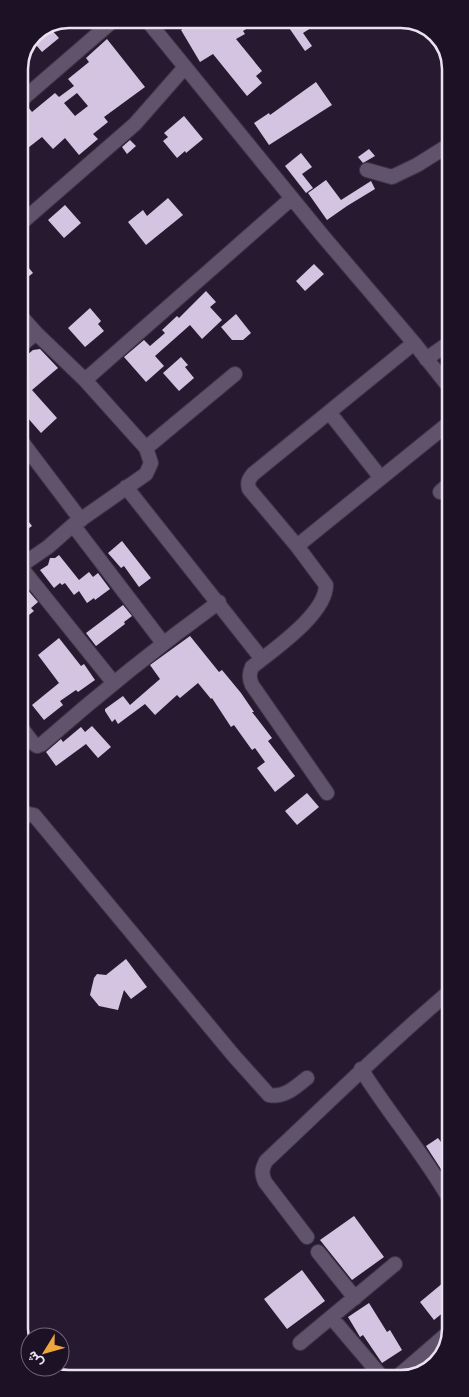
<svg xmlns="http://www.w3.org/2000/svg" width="469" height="1397" font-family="'Archivo Narrow',Vazirmatn,sans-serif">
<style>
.building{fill:#d4c4e1;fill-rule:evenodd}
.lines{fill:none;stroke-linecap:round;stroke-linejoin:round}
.minor-casing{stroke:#3f3647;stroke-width:16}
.minor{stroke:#61536c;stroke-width:14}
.rim{fill:none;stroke:#eae2f1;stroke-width:2.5}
</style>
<rect width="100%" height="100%" fill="#271a30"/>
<!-- building -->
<path class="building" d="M186,19H262L243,31L245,34L236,39L262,71L256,76L262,83L247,96L213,54L200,62L181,30L184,28L180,23Z
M283,19H309L314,26L303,33L312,46L305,51Z
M49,27L59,38L42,52L31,39L34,33Z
M107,39L145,87L104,117L108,122L93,134L98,139L79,155L65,138L53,149L42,137L24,151L19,145V115L28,107L32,112L55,93L59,97L74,86L68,79L89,62L86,58ZM77,93L88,106L75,116L64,103Z
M316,82L332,105L269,145L254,123L269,113L270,115Z
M184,116L203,139L186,153L185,151L177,158L163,141L168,137L164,133Z
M130,140L136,146L127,154L122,147Z
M369,149L375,156L363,163L358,157Z
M301,153L312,167L302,174L313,188L306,193L285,166Z
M326,180L341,200L371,181L375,189L347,206L327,220L308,193Z
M168,198L183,215L146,245L128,222L143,210L147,216Z
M65,205L81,223L64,238L48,220Z
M19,256L33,273L19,284Z
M314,264L324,274L305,291L296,281Z
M206,291L216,302L210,307L222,320L202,339L190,325L155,356L164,366L146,382L124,357L144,340L150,346L165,333L162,330L177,316L179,318Z
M90,308L101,321L98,324L104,331L85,347L68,328Z
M236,314L251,333L243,340H232L221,327Z
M40,349L58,368L32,390L57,418L41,433L19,408V382L27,355L33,350Z
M181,357L188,365L185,367L194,378L179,391L163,373Z
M19,509L32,526L19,535Z
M122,541L151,578L139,587L124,566L121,568L108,553Z
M59,555L79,580L89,572L93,577L98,573L110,589L95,600L94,598L87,603L79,591L74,595L65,583L62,585L60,583L54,588L40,570L48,565L50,558H55Z
M19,580L38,602L31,608L34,611L20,622Z
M123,605L132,616L124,622L125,624L96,646L86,633Z
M190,636L219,672L222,670L241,693L254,712H252L272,738L268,741L295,776L275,792L257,768L265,762L255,748L252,750L234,725L231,727L212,698L211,699L198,683L180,698L177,695L155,715L145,704L118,724L115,719L112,722L105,711V709L123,696L130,705L160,679L150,665Z
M59,638L81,666L84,664L95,680L78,692L76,690L60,701L63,705L44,720L32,705L59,683L38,655Z
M92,726L111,747L98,758L86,744L56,766L46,752L61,739L63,742L81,727L85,732Z
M307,793L319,807L297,825L285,811Z
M126,959L147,987L131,999L124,990L118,1010L99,1006L90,995L94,978L97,974L106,975Z
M438,1138L450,1154V1183L426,1146Z
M354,1216L384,1257L352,1280L320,1240Z
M302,1270L325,1301L287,1329L264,1299Z
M450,1277V1307L434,1320L420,1302Z
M369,1303L387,1332L390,1330L402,1350L382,1363L363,1335L360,1337L348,1317Z"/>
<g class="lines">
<defs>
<path id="minor" d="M146,19L322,235L414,343L449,387
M153,27L168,19
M19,102L115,19
M367,170L392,177L417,165L449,145
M19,225L135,124L185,67
M19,314L36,333L85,380L146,448L151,463L146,474L73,525L48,547L19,567
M19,347L36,333
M426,359L449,343
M85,380L292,198
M329,412L381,478
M19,438L81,520
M146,448L235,374
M126,487L262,659
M440,492L449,484
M73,525L163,643
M297,546L449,423
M19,565L113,682
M20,726L33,743L37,746L42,744C99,694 157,647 219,602
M327,793L252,685C249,678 249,674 252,667C274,649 326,614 326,585L297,546L249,489C247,482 249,479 253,474L414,343
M20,821L29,814L34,815L234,1056L269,1095C285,1098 295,1087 307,1078
M361,1069C389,1114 424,1154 450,1200
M307,1237L265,1182C261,1173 262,1169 266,1161C327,1104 386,1045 450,991
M318,1252L355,1298
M331,1317L382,1377
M300,1343L395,1264
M397,1377L449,1332"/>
</defs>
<!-- minor casing -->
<use href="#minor" class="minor-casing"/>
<!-- minor -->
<use href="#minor" class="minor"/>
</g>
<!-- crop -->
<path d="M0 0H469V1397H0ZM69 28H401A41 41 0 0 1 442 69V1329A41 41 0 0 1 401 1370H69A41 41 0 0 1 28 1329V69A41 41 0 0 1 69 28Z" fill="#1d1125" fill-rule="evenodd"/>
<path class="rim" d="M69 28H401A41 41 0 0 1 442 69V1329A41 41 0 0 1 401 1370H69A41 41 0 0 1 28 1329V69A41 41 0 0 1 69 28Z"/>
<!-- north arrow -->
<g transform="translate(45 1352) rotate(233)"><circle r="24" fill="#1d1125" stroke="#6f6577"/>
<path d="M0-4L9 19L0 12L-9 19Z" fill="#efa73d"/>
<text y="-8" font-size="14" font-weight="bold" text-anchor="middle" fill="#eae2f1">ش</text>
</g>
</svg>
